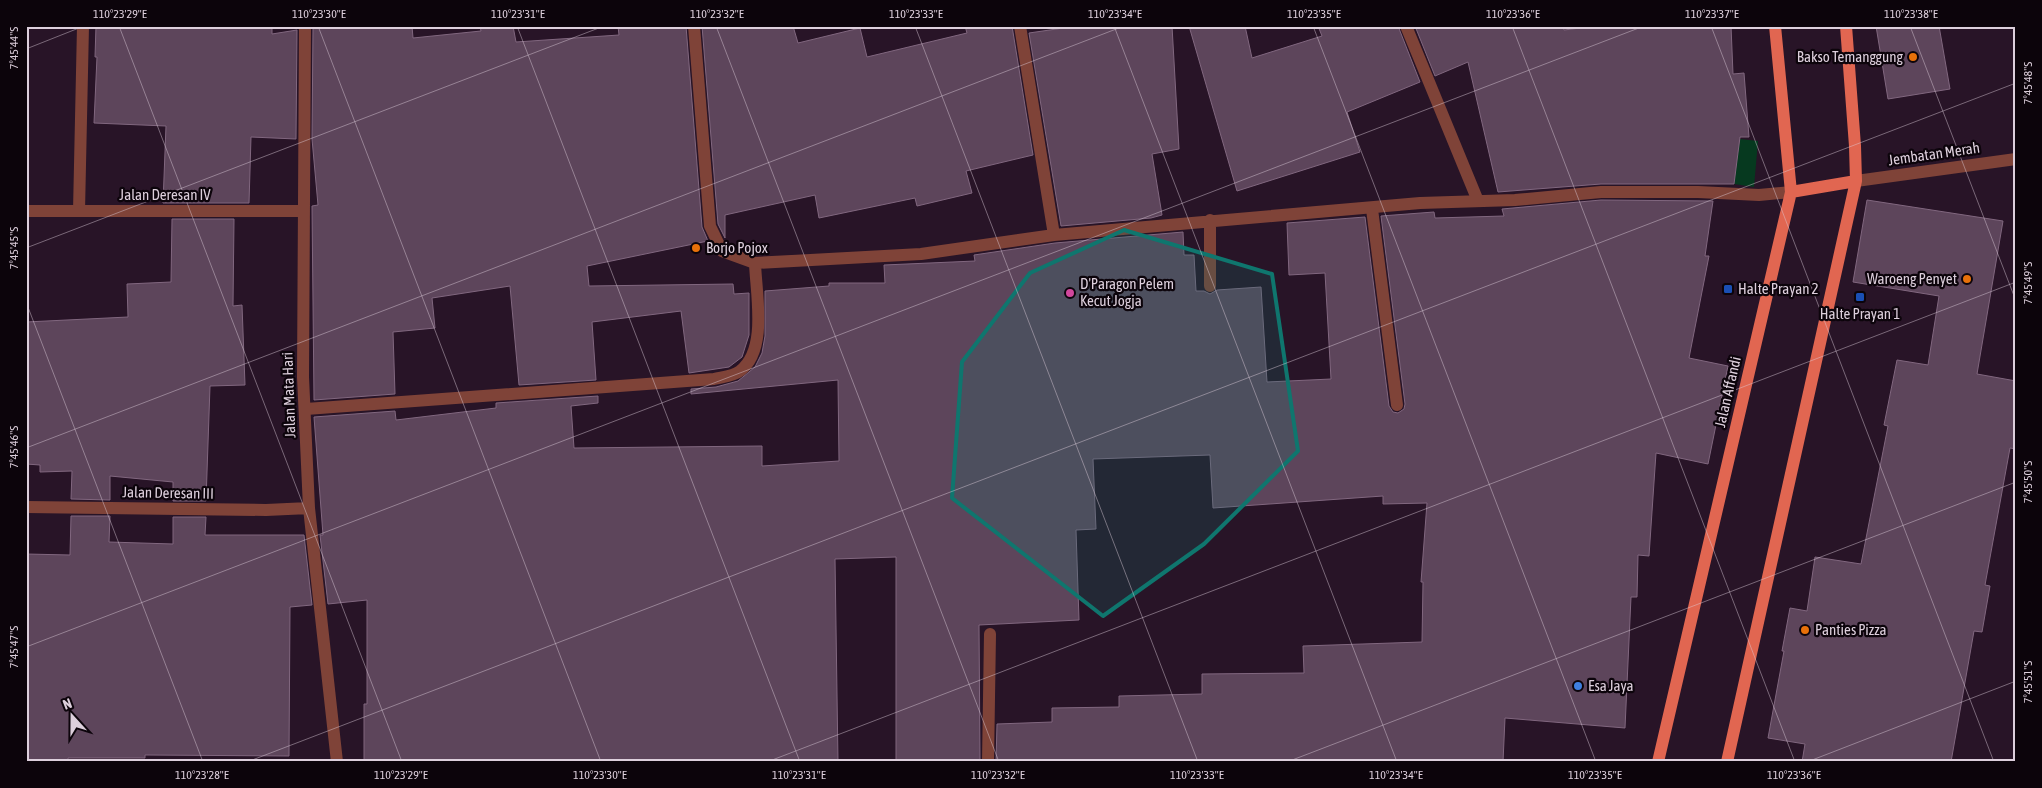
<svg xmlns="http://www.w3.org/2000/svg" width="2042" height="788" font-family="'Asap Condensed',sans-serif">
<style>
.green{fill:#06391f}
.building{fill:#5d455b;stroke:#81677f}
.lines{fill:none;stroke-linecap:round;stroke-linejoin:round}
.minor{stroke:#7f4338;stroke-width:12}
.major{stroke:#e16651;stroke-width:12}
.marked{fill:#0f766e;fill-opacity:0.2;stroke:#0f766e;stroke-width:4;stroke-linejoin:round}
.ticks{fill:none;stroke:#ddcfdc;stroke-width:1;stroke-opacity:0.45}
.food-dot{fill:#e8710a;stroke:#0c040b;stroke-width:2}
.transit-dot{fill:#1a4fb4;stroke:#0c040b;stroke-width:2}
.hotel-dot{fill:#d1479c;stroke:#0c040b;stroke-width:2}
.shop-dot{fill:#3f7fe0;stroke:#0c040b;stroke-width:2}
.labels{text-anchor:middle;stroke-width:4.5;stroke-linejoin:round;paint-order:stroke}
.poi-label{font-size:15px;fill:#ddcfdc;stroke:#0c040b;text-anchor:start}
.street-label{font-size:15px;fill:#ddcfdc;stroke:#0c040b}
.neatline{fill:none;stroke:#ddcfdc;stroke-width:2}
.ticks-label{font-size:12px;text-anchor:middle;fill:#ddcfdc}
</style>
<rect width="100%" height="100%" fill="#281427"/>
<!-- green -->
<path class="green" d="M1740,139L1758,141L1754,187L1734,184Z"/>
<!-- building -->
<path class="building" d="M96,26H272V34L297,30L296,139L251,137L249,203H163L166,126L94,123L97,57H95Z
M331,26H412L413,38L481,31L480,26H513L516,42L619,35L618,26H686L702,227L708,241L587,266L589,286L733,284L734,294L749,293V335L742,357L729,367L689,373L681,311L592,322L596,380L519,385L510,286L432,298L435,328L393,332L395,394L314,400L312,206L318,205L312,139L313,28Z
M702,26H793L798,43L860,28L867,57L967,33L965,26H1012L1033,155L966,171L972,193L917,206L915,198L819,218L815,195L725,215V238L718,224Z
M1077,26H1172L1179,149L1152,154L1162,215L1151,218L1061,226L1029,33Z
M1189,26H1245L1252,58L1322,36L1318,26H1398L1420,82L1347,112L1360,152L1237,191Z
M1415,26H1563L1564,30L1597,26H1731L1733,74L1744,73L1749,137H1740L1734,184H1601L1498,192L1468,62L1435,76Z
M1876,26H1939L1950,89L1888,99Z
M1601,200L1713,201L1705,256H1709L1689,358L1728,366L1708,464L1656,453L1649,556L1638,555L1637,597H1631L1625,728L1505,718L1503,762H996L997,724L1052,722V708L1119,707V696L1202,694V674L1304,673L1303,646L1422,642L1423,582H1421L1427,503L1383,504V496L1213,508L1210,455L1093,459L1096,529L1076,530L1079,620L979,625L980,762H896V557L835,559L838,762H364V704H367V600L328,604L320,535H323L314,417L395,411L396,420L496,408V403L598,396V403L571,406L574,448L762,446V466L839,461L838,380L691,394V389L716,387L738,381L755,367L762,353L765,336V291L829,286V283H885L884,265L975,261L974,255L1055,243L1183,232L1184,255H1194L1196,291H1204L1210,294L1217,290L1261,287L1267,382L1331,379L1325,273L1289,275L1287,223L1365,217L1389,406L1393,412L1398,413L1404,409L1405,404L1381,216L1434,212L1435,218L1504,216L1502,209Z
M1867,200L2003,221L1977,374L2016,381V449L2010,448L1985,585L1990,586L1982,632L1974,631L1951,762H1802L1805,744L1768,738L1784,651H1782L1790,608L1807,611L1815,557L1861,564L1888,426L1884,425L1897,360L1928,365L1939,296L1853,282Z
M172,219H234L233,306L242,305L245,385L210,386L206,501H173V482L110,476V500L71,499L72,471L40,472V465L26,464V322L128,317L127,284L171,282Z
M71,516H110L109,542L173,544V517H206L205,535H304L312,605L290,607L289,756L145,755V758H68V762H26V554L70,555Z"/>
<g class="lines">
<!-- minor -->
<path class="minor" d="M305,26L303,377L309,508L337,762
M694,26L710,226L722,251L755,263L921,254L1054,235L1420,203L1515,200L1601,192H1698L1759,195L1791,192
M1020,26L1054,235
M1406,26L1478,201
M1856,181L2016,159
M1372,209L1397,405
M26,211H304
M79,211L83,26
M1210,220V286
M306,409L714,379C722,377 734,376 740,371C768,350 756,294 755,263
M26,507L266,510L309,508
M988,762L990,634"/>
<!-- major -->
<path class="major" d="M1791,192L1856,181
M1658,762L1791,192L1775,26
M1727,762L1856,181L1855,146L1846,26"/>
</g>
<!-- marked area -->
<path class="marked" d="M1124,230L1272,274L1298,451L1204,544L1103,616L952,498L962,362L1030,273Z"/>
<!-- ticks -->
<path class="ticks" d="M119,26L402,762M318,26L601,762M517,26L800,762M716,26L999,762M915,26L1198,762M1114,26L1397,762M1313,26L1596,762M1512,26L1795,762M1711,26L1994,762M1910,26L2016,301M26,49L84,26M26,248L604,26M26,302L203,762M26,448L1124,26M26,647L1644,26M247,762L2016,83M767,762L2016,282M1287,762L2016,482M1807,762L2016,681"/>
<!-- markers -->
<g class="food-dot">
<circle cx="1913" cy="57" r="5"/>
<circle cx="696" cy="248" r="5"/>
<circle cx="1967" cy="279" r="5"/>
<circle cx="1805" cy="630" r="5"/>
</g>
<g class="transit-dot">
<rect x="1723" y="284" width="10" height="10" rx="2.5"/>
<rect x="1855" y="292" width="10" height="10" rx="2.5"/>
</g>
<circle class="hotel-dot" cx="1070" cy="293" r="5"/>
<circle class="shop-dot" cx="1578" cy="686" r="5"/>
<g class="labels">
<!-- poi labels -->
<g class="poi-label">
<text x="1903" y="62" text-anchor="end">Bakso Temanggung</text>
<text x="706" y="253">Borjo Pojox</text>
<text x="1957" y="284" text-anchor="end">Waroeng Penyet</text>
<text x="1080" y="289">D'Paragon Pelem<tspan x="1080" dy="17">Kecut Jogja</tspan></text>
<text x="1738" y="294">Halte Prayan 2</text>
<text x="1860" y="319" text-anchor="middle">Halte Prayan 1</text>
<text x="1815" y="635">Panties Pizza</text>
<text x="1588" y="691">Esa Jaya</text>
</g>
<!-- street labels -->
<g class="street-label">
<text transform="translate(1934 154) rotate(-8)" y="5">Jembatan Merah</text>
<text x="165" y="200">Jalan Deresan IV</text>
<text transform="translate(1728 392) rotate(-77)" y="5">Jalan Affandi</text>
<text transform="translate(289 395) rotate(-92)" y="5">Jalan Mata Hari</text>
<text transform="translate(168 493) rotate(1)" y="5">Jalan Deresan III</text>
</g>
</g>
<!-- border -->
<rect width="2042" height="788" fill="none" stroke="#0c040b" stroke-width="55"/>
<!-- north arrow -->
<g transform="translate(72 716) rotate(339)" stroke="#0c040b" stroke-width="4" paint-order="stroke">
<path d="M0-4L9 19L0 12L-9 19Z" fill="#ddcfdc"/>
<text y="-8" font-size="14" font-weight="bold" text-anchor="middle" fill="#ddcfdc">N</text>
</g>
<rect x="28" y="28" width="1986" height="732" class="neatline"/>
<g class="ticks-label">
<text x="120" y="18">110°23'29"E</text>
<text x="319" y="18">110°23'30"E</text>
<text x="518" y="18">110°23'31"E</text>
<text x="717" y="18">110°23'32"E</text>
<text x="916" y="18">110°23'33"E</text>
<text x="1115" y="18">110°23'34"E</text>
<text x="1314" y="18">110°23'35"E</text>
<text x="1513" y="18">110°23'36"E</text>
<text x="1712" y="18">110°23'37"E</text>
<text x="1911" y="18">110°23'38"E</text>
<text transform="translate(14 48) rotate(-90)" y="4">7°45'44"S</text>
<text transform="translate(2028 83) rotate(-90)" y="4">7°45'48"S</text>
<text transform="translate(14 248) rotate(-90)" y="4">7°45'45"S</text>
<text transform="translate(2028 283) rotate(-90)" y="4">7°45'49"S</text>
<text transform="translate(14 447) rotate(-90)" y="4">7°45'46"S</text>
<text transform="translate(2028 482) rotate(-90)" y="4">7°45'50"S</text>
<text transform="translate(14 647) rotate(-90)" y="4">7°45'47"S</text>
<text transform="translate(2028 682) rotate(-90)" y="4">7°45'51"S</text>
<text x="202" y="779">110°23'28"E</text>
<text x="401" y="779">110°23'29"E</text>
<text x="600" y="779">110°23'30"E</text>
<text x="799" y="779">110°23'31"E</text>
<text x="998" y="779">110°23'32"E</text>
<text x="1197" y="779">110°23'33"E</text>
<text x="1396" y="779">110°23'34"E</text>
<text x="1595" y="779">110°23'35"E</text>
<text x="1794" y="779">110°23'36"E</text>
</g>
</svg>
